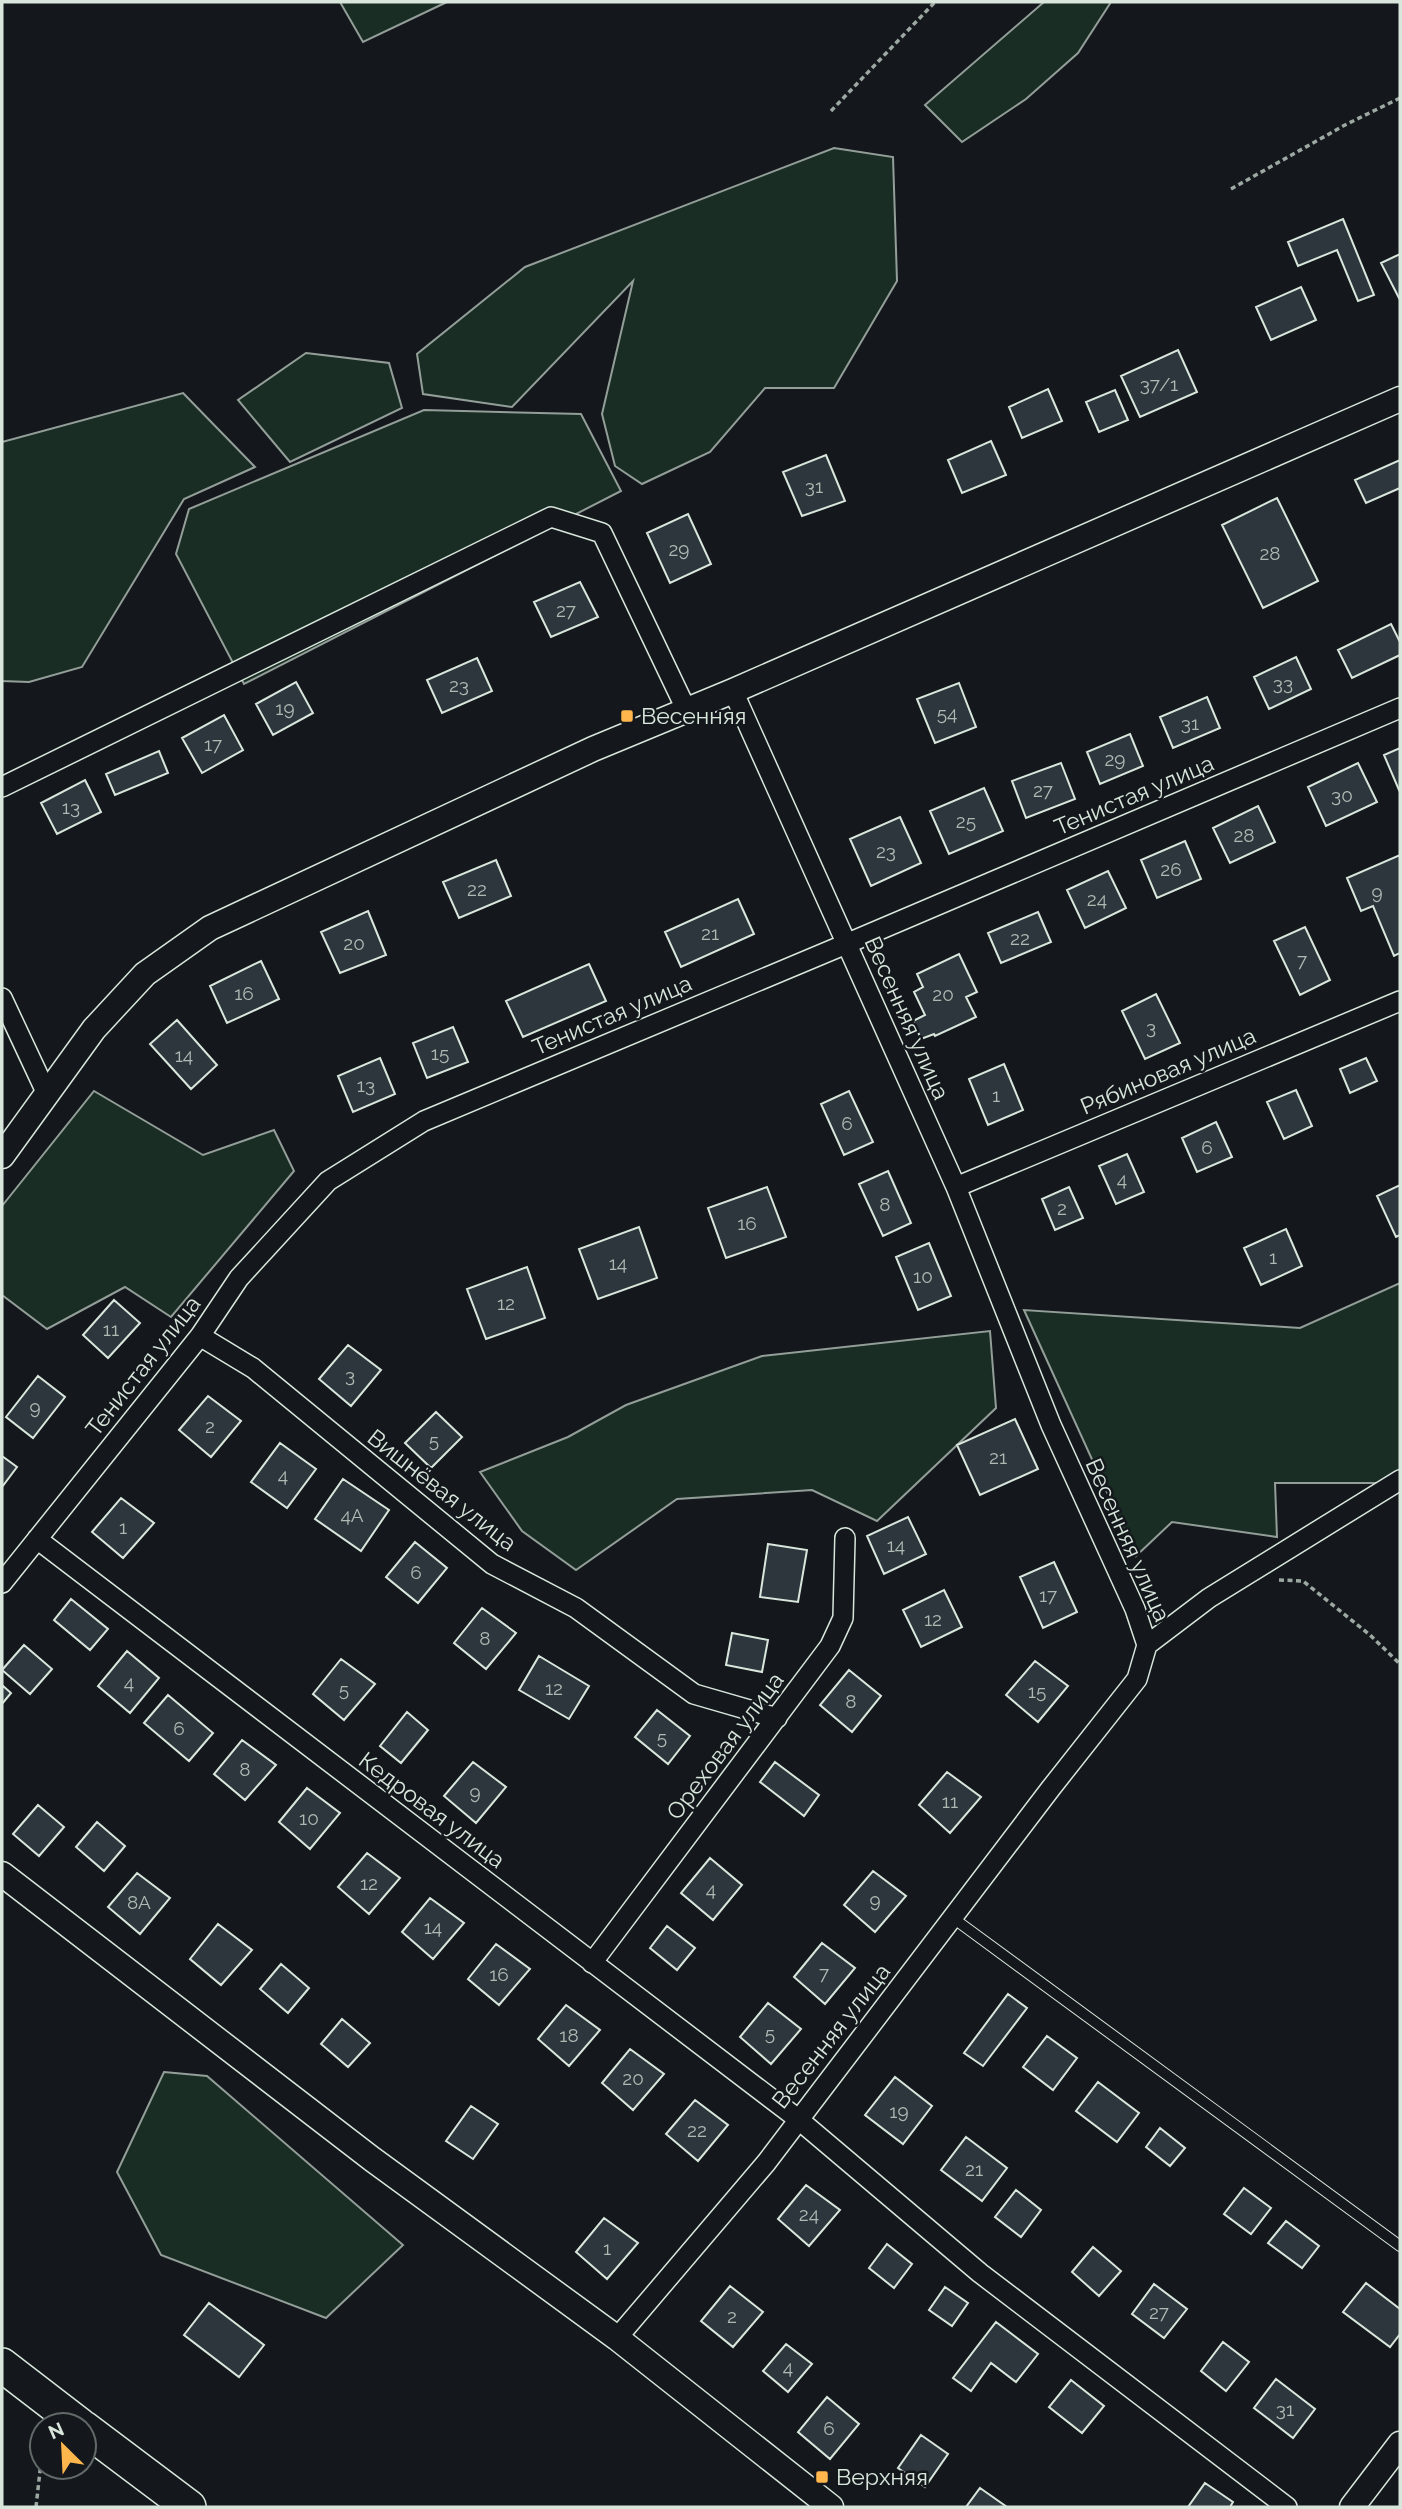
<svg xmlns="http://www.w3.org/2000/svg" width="1402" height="2509" font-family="Raleway,sans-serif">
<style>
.green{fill:#1a2d24;stroke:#939e99;stroke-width:2}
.building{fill:#2c363c;stroke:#d8e6dc;stroke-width:2}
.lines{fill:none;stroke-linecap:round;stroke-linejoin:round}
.service-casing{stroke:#d8e6dc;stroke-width:12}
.minor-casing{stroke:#d8e6dc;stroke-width:22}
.tertiary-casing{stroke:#d8e6dc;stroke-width:27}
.trunk-casing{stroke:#d8e6dc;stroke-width:36}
.path{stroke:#9da8a2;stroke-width:3.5;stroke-dasharray:5 3.5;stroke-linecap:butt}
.service{stroke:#14181c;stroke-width:10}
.minor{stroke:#14181c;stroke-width:19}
.tertiary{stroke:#14181c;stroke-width:24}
.trunk{stroke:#14181c;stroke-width:33}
.poi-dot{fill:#ffb74d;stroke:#14181c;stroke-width:2.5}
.labels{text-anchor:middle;stroke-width:5;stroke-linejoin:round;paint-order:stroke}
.number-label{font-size:19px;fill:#adbab4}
.poi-label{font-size:23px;fill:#d8e6dc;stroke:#14181c;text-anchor:start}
.street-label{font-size:23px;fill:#d8e6dc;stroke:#14181c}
</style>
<rect width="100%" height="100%" fill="#14181c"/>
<!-- green -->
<path class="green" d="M340,2H447L363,42Z
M1044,2H1111L1078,53L1026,99L962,142L925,105Z
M834,148L893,157L897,281L834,388H765L710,452L642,484L615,466L602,414L633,281L512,407L423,394L417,354L525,267Z
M306,353L389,363L402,408L290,462L238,400Z
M183,393L255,467L184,499L82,667L29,682L2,681V442Z
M424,410L581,414L621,491L244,684L176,554L189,509Z
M94,1091L203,1155L274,1130L294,1171L171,1317L125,1287L47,1329L2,1295V1206Z
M1400,1283V1469L1380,1483H1275L1277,1537L1172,1522L1136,1556L1024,1310L1300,1328Z
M990,1331L996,1408L877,1521L812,1490L677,1499L576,1570L522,1531L480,1472L568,1437L626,1405L762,1356Z
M164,2072L207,2076L403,2245L326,2318L161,2255L117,2172Z"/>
<!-- building -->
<path class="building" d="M1343,219L1374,295L1358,301L1337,250L1298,266L1288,242Z
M1400,254V297L1399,298L1381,263Z
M1301,287L1316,320L1271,340L1256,307Z
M1178,350L1197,392L1140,417L1121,376Z
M1048,389L1062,421L1022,438L1009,407Z
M1115,390L1128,420L1099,432L1086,402Z
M991,441L1006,475L962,493L948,460Z
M826,455L845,501L802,516L783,472Z
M1400,460V488L1366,503L1355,480Z
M1277,498L1318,581L1263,608L1222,525Z
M688,514L711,564L670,583L647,533Z
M580,582L598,617L551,637L534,602Z
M1391,624L1400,642V655L1352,678L1338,650Z
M1296,657L1311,689L1269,709L1254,677Z
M477,658L492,691L442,713L427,680Z
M296,682L313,713L273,735L256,704Z
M959,683L976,727L935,743L917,699Z
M1207,697L1220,728L1173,748L1160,717Z
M224,715L243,750L202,773L182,738Z
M1130,734L1143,766L1100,784L1087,752Z
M1400,748V789L1399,790L1384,755Z
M159,751L168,773L115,795L106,774Z
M1061,763L1075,799L1026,818L1012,781Z
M1358,763L1377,802L1326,826L1308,787Z
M85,780L101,812L57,834L41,803Z
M984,788L1003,831L949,854L930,811Z
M1258,806L1275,842L1230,863L1213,828Z
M900,817L921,863L871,886L850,839Z
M1185,841L1201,879L1157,898L1141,860Z
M1400,855V953L1394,956L1373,906L1361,911L1347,878Z
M496,860L511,896L459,918L443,882Z
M1108,871L1126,908L1085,928L1067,890Z
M738,899L754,934L681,967L665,932Z
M368,911L386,955L340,973L321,932Z
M1038,912L1051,942L1001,963L988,933Z
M1305,927L1330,980L1300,995L1274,941Z
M959,954L977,992L966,997L976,1017L935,1036L934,1034L921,1039L913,1021L925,1015L914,992L923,987L917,974Z
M261,961L279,999L227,1023L210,986Z
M589,964L606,1001L523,1037L506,1001Z
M1156,994L1180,1043L1145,1059L1122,1011Z
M177,1020L217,1065L191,1089L150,1044Z
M453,1027L468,1062L427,1078L413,1043Z
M380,1058L395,1094L353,1112L338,1076Z
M1366,1058L1377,1081L1350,1093L1340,1069Z
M1004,1064L1023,1110L988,1125L969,1079Z
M1296,1090L1312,1126L1284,1139L1267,1102Z
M849,1091L873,1142L844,1155L821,1104Z
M1216,1122L1232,1157L1197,1172L1182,1138Z
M1127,1154L1144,1192L1116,1204L1099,1166Z
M888,1171L911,1223L883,1236L859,1184Z
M1400,1185V1235L1396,1237L1377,1196Z
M767,1187L786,1237L726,1258L708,1208Z
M1069,1187L1083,1218L1055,1230L1042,1199Z
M639,1227L657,1278L598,1299L579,1249Z
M1286,1229L1302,1266L1261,1285L1244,1248Z
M929,1243L951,1296L918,1310L896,1257Z
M527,1267L545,1318L486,1339L467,1289Z
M114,1300L140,1323L108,1358L83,1335Z
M348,1345L381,1370L351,1406L319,1379Z
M38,1376L65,1397L33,1438L6,1417Z
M208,1396L241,1421L211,1457L179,1430Z
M436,1412L462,1437L431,1468L405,1443Z
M1015,1419L1038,1469L980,1495L957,1445Z
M280,1443L316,1469L287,1508L251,1482Z
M2,1456L17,1467L2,1487Z
M343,1479L389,1510L361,1551L315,1519Z
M121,1498L154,1523L123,1558L92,1532Z
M908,1517L926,1554L884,1574L867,1536Z
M415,1542L447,1568L418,1603L386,1577Z
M768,1544L807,1550L798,1602L760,1597Z
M1054,1562L1077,1612L1043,1628L1020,1577Z
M944,1590L962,1627L921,1647L903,1610Z
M71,1599L108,1629L90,1650L54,1620Z
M482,1608L516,1633L486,1669L454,1643Z
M732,1633L768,1640L762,1672L726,1665Z
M24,1645L52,1669L30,1694L2,1670Z
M127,1651L159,1678L130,1713L98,1686Z
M539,1656L589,1686L569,1719L519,1690Z
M341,1659L375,1684L344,1720L313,1694Z
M1035,1661L1068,1686L1038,1722L1006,1695Z
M849,1670L881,1696L852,1732L820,1705Z
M2,1685L11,1693L2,1704Z
M168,1695L213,1733L189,1761L144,1723Z
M657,1710L690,1736L668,1764L635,1737Z
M407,1712L428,1730L401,1763L380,1746Z
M242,1740L276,1765L245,1800L214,1774Z
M473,1762L506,1787L476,1823L444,1796Z
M775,1762L819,1795L804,1816L760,1782Z
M947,1772L981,1797L950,1833L919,1805Z
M307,1788L340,1813L310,1849L279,1822Z
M38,1805L64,1827L39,1856L13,1834Z
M97,1822L125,1846L104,1871L76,1847Z
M367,1853L400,1878L369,1914L338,1887Z
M710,1858L742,1885L713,1920L681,1893Z
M873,1871L906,1896L875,1932L844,1905Z
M137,1873L170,1898L140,1934L108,1907Z
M430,1898L464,1923L433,1959L402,1932Z
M218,1924L252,1950L221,1985L190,1959Z
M667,1926L695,1948L677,1970L650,1948Z
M822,1943L855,1968L825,2004L794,1977Z
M496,1944L530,1969L499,2005L468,1979Z
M281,1964L309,1988L288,2013L260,1989Z
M1008,1994L1027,2008L983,2066L964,2053Z
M768,2003L801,2029L771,2064L740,2037Z
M566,2005L600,2030L569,2066L538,2039Z
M342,2019L370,2043L348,2067L321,2044Z
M1047,2036L1077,2058L1053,2090L1023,2067Z
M630,2049L664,2074L633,2110L602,2083Z
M895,2077L932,2106L903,2144L865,2115Z
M1098,2082L1139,2113L1117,2142L1076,2111Z
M695,2100L728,2125L698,2161L666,2134Z
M471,2106L498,2124L473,2159L446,2141Z
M1160,2128L1185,2148L1170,2166L1146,2147Z
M966,2137L1007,2168L982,2201L941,2170Z
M806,2185L840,2210L809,2246L778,2219Z
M1244,2188L1271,2208L1251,2234L1224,2214Z
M1016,2190L1041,2210L1021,2237L995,2217Z
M604,2218L638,2243L607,2279L576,2252Z
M1286,2221L1319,2246L1302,2268L1268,2243Z
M887,2244L912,2264L894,2288L869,2268Z
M1093,2247L1121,2271L1099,2296L1072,2272Z
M1366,2283L1400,2309V2334L1390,2347L1343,2312Z
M1154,2284L1187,2309L1164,2338L1132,2314Z
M730,2286L763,2312L733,2347L701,2321Z
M945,2287L968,2303L952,2326L929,2310Z
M209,2303L264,2345L239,2377L184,2335Z
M996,2322L1038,2354L1016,2382L991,2363L971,2391L953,2378Z
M1223,2342L1249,2362L1226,2391L1201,2371Z
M786,2344L812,2364L788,2392L763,2371Z
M1276,2379L1315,2409L1293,2438L1254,2408Z
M1071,2380L1104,2406L1082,2433L1049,2407Z
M827,2397L859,2424L830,2459L798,2432Z
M921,2435L948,2454L925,2487L898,2468Z
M1205,2483L1233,2502L1230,2507H1188Z
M980,2488L1007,2507H966Z"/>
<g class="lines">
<defs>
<path id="service" d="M953,1918L1400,2246"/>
<path id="minor" d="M2,787L551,517L602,533L686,709
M2,998L47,1094
M956,1187L1400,1001
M200,1336L253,1368L492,1564L576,1608L694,1694L777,1718
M37,1539L798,2119L980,2273L1287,2507
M2,1583L200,1336L239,1278L328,1181L424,1121L846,944L1400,708
M1147,1645L1209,1598L1400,1480
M592,1963L830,1646L843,1618L845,1538
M617,2338L766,2163L1051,1788L1137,1679L1147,1645L1135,1609L1051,1425L956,1187L733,691"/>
<path id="tertiary" d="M2,1156L94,1029L145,974L210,928L593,749L733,691L1400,399
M2,1874L372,2159L617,2338L831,2507
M1352,2507L1400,2444"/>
<path id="trunk" d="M2,2365L80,2425
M84,2428L189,2507"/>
</defs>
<!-- service casing -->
<use href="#service" class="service-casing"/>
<!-- minor casing -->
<use href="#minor" class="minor-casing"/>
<!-- tertiary casing -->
<use href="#tertiary" class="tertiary-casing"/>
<!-- trunk casing -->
<use href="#trunk" class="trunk-casing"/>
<!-- path -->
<path class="path" d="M831,111L935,2
M1231,189L1345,125L1400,98
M1279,1580L1303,1581L1370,1635L1400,1664
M36,2507L42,2453"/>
<!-- service -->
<use href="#service" class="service"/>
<!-- minor -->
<use href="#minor" class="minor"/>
<!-- tertiary -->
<use href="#tertiary" class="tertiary"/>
<!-- trunk -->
<use href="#trunk" class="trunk"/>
</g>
<!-- markers -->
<g class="poi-dot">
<rect x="620" y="709" width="14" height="14" rx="3.5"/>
<rect x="815" y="2470" width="14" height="14" rx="3.5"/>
</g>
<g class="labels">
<!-- number labels -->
<g class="number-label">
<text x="1159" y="391">37/1</text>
<text x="814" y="493">31</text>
<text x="679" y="556">29</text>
<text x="1270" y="560">28</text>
<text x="566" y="617">27</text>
<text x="1283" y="690">33</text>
<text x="459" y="692">23</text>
<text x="285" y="715">19</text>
<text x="947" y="720">54</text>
<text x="1190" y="730">31</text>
<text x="213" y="751">17</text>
<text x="1115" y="766">29</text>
<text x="1043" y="797">27</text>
<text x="1342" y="802">30</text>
<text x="71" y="814">13</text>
<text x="966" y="828">25</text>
<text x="1244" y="842">28</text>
<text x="886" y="858">23</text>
<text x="1171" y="876">26</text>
<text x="477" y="896">22</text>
<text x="1377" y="899">9</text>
<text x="1097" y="906">24</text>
<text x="710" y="940">21</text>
<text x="1020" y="945">22</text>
<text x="354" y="950">20</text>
<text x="1302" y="967">7</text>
<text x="244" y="1000">16</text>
<text x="943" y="1001">20</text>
<text x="1151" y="1034">3</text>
<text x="440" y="1060">15</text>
<text x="184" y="1062">14</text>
<text x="366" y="1092">13</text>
<text x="996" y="1102">1</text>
<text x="847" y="1130">6</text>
<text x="1207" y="1154">6</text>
<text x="1122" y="1186">4</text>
<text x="885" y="1211">8</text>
<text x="1062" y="1215">2</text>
<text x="747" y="1230">16</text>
<text x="1273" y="1264">1</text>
<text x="618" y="1270">14</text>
<text x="923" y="1283">10</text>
<text x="506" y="1310">12</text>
<text x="111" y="1336">11</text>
<text x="350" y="1382">3</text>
<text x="35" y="1414">9</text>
<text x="210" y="1433">2</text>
<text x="434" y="1447">5</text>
<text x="998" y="1464">21</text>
<text x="283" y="1482">4</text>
<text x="352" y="1522">4А</text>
<text x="123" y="1534">1</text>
<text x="896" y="1552">14</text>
<text x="416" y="1579">6</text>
<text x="1048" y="1602">17</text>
<text x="933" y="1626">12</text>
<text x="485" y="1645">8</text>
<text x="129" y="1689">4</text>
<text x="554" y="1695">12</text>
<text x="344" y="1696">5</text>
<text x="1037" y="1698">15</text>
<text x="851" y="1708">8</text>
<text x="179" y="1735">6</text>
<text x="662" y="1744">5</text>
<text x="245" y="1776">8</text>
<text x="475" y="1799">9</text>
<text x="950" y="1808">11</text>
<text x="309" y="1825">10</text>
<text x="369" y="1890">12</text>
<text x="711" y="1896">4</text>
<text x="875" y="1907">9</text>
<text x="139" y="1909">8А</text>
<text x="433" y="1934">14</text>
<text x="824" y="1980">7</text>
<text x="499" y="1981">16</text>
<text x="770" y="2040">5</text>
<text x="569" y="2042">18</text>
<text x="633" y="2085">20</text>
<text x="899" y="2118">19</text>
<text x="697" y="2137">22</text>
<text x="974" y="2176">21</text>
<text x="809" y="2221">24</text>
<text x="607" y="2255">1</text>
<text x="1159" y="2319">27</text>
<text x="732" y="2323">2</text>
<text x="788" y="2374">4</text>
<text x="1285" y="2416">31</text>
<text x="829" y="2435">6</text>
</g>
<!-- poi labels -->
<g class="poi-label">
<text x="641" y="724">Весенняя</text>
<text x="836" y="2485">Верхняя</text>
</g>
<!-- street labels -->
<g class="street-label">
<text transform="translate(1134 795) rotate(-23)" y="8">Тенистая улица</text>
<text transform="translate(612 1015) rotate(-23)" y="8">Тенистая улица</text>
<text transform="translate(907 1018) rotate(66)" y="8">Весенняя улица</text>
<text transform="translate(1168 1071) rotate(-23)" y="8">Рябиновая улица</text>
<text transform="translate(143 1366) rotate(-52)" y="8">Тенистая улица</text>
<text transform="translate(442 1490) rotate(38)" y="8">Вишнёвая улица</text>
<text transform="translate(1128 1540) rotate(66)" y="8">Весенняя улица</text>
<text transform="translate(725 1746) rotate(-53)" y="8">Ореховая улица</text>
<text transform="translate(432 1810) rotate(37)" y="8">Кедровая улица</text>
<text transform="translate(831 2036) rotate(-52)" y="8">Весенняя улица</text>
</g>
</g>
<!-- border -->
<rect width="1402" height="2509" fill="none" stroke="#d8e6dc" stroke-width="7"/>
<!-- north arrow -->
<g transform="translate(63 2446) rotate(336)"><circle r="33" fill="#14181c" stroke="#626a69" stroke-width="2"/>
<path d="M0-5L12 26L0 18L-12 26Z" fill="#ffb74d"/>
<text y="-10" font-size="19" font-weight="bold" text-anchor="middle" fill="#d8e6dc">N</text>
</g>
</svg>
